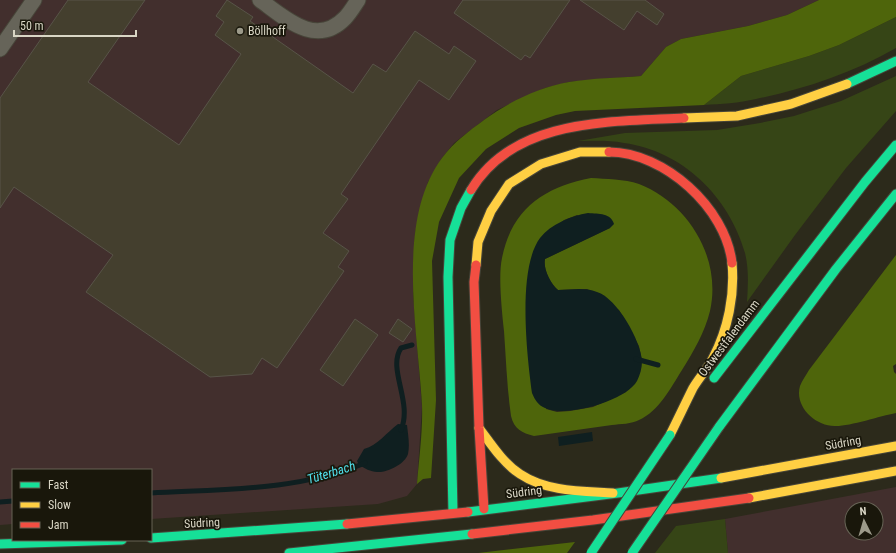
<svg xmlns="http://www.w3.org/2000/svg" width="896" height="553" font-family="'Roboto Condensed',sans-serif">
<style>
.industrial{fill:#422f2d;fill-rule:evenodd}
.green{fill:#364516}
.forest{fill:#4e650b;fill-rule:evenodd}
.water{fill:#0f1f20}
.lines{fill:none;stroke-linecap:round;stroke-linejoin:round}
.stream{stroke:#0f1f20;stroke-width:5}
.building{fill:#443f2e;stroke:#585448}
.street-casing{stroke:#474539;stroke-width:17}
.fast-casing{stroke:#474539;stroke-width:11}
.slow-casing{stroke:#474539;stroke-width:11}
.jam-casing{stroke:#474539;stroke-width:11}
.street{stroke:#666459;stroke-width:15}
.fast{stroke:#16e098;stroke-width:9}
.slow{stroke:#ffcf43;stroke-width:9}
.jam{stroke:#f24e42;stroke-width:9}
.fast-bridge-casing{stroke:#474539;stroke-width:11;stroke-linecap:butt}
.fast-bridge{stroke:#16e098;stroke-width:9}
.poi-dot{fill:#9c9a8a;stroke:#19170b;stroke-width:1.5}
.labels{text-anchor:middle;stroke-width:3.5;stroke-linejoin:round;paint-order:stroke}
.poi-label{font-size:12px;fill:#d9d6c5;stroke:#19170b;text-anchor:start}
.street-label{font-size:12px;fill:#d9d6c5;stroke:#19170b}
.water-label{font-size:13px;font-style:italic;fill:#51e0ec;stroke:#19170b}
</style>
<rect width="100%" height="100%" fill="#2c2a1b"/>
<!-- industrial -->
<path class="industrial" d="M0,0H819L787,15L748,26L681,39L666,47L641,76L569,82L545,88L497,110L454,143L442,158L428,182L420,208L415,234L413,293L422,407L417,484L407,496L378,504L151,519V470H13V524L0,525Z
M896,487V553H728L725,519ZM852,509H876V533H852Z"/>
<!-- green -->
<path class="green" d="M896,17V48C853,73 804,89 756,99C739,103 721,104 704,105L741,76L809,56L839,45Z
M896,76V111L846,168L795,235L747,302C748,286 749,269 745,253C729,197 683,151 624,143C609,140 594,141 578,141L625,133L717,130L760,123L794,116L841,101Z
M725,519L728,553H655L676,526Z"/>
<!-- forest -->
<path class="forest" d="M819,0H896V17L839,45L809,56L741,76L704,105L575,111L556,115L519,128L486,149L459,178L439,222L432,261L436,400L431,478L423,479L417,484C419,458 423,431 422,405C418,331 395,221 442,158C454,142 469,131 484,120C508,102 540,87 569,82C593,78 618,78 641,76L666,47L681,39L748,26L787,15Z
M591,178C606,179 624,179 639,184C688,203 722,258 710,311C705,332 693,352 682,370C670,389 659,411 639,420C632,424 620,424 612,425C586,429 560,432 534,436C522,433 514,429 511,416C507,388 506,359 504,331C502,312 498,276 502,258C512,208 545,187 591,178ZM577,215L610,228L545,259C543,269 550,283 558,290L587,289L619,310L639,346L642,361L626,392L593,407L570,411L557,412L546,409L540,239L564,220Z
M896,255V364L893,366L894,372L896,374V413C880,416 851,426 836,426C816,427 794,407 800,386C802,381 806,375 809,370Z
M575,542L567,553H478Z"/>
<!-- water -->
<path class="water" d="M588,213C599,214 611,213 614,224L610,228L545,259C543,268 550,283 558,290C571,290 584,287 597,292C617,298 641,341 642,361C642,368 640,375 637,381C626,401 565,418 545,408C538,405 535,400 532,393C527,356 517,269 540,238C551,224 571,216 588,213Z
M398,424L407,425C408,435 410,444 408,454C405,464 387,473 377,472C371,472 364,468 359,465L357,461L364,449C378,445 386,433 398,424Z
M592,432L593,441L559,446L558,437Z"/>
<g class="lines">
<!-- stream -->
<path class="stream" d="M636,359L658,365
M401,430C413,402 387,369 401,348L412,345
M151,493C222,489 298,491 365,463
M0,502L13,501"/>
</g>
<!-- building -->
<path class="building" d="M68,0H145L88,82L179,145L241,54L215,35L224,22L216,16L227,0L253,17L250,21L353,93L373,64L386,72L415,31L449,54L454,46L476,61L449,100L419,80L341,194L348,199L323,233L349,251L338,267L344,271L277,368L262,358L252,374L210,377L86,292L113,255L14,187L0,208V98Z
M463,0H570L530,58L525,55L521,60L454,13Z
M580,0H645L664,14L657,25L637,11L624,30Z
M355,319L378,335L343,386L320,370Z
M398,319L412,329L403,342L389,333Z"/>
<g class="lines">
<defs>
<path id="street" d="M260,0C285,18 316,48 345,18C350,13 354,6 358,0
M0,49L34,0"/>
<path id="fast" d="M847,84L896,61
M714,378L865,182L896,145
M719,427L836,269L896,194
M468,512L618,493L721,478
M453,513L448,277L450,240L461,208L471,190
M151,538L347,524
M0,544L122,540
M289,553L472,534"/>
<path id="slow" d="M684,118L737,116L791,104L847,84
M476,265L478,242L491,211L509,184L541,164L580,152H609
M479,428C491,444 503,463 520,474C547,492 582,491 613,493
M670,435C678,419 685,404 693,388C699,378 708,368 713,358C728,329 735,295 732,263
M721,478L896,446
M749,498L896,471"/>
<path id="jam" d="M609,152C664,152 726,208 732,263
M471,190C514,118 610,122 684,118
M476,265L474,282L479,428L484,509
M347,524L468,512
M472,534L593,520L749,498"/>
</defs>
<!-- street casing -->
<use href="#street" class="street-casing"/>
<!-- fast casing -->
<use href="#fast" class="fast-casing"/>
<!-- slow casing -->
<use href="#slow" class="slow-casing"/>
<!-- jam casing -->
<use href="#jam" class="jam-casing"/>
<!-- street -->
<use href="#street" class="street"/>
<!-- fast -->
<use href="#fast" class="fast"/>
<!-- slow -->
<use href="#slow" class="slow"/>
<!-- jam -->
<use href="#jam" class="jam"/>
<defs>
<path id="fast-bridge" d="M591,553L670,435
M632,553L719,427"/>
</defs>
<!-- fast-bridge casing -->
<use href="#fast-bridge" class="fast-bridge-casing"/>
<!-- fast-bridge -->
<use href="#fast-bridge" class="fast-bridge"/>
</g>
<!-- markers -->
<circle class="poi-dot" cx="240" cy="31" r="4"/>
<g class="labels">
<!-- poi labels -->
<g class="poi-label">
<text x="248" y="35">Böllhoff</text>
</g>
<!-- street labels -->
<g class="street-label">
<text transform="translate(729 338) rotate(-53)" y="4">Ostwestfalendamm</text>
<text transform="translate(843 443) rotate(-10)" y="4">Südring</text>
<text transform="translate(524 492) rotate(-7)" y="4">Südring</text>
<text transform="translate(202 523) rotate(-3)" y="4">Südring</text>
</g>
<!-- water labels -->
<g class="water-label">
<text transform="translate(331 472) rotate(-17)" y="5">Tüterbach</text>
</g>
</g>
<!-- legend -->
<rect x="12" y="469" width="140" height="72" fill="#19170b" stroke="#666355"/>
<rect x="20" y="482" width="20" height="6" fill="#16e098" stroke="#666355"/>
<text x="48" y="489" font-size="12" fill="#d9d6c5">Fast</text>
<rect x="20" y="502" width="20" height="6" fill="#ffcf43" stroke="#666355"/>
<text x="48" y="509" font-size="12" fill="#d9d6c5">Slow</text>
<rect x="20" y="522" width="20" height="6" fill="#f24e42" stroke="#666355"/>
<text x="48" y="529" font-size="12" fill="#d9d6c5">Jam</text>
<!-- north arrow -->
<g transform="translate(864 521) rotate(355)"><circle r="19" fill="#19170b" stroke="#666355"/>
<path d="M0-3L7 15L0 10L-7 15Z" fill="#9c9a8a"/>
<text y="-6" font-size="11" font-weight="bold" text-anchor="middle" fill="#d9d6c5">N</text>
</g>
<!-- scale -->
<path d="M14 30v6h122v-6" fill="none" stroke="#d9d6c5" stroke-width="2"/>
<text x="20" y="30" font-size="12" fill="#d9d6c5" stroke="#19170b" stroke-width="3" paint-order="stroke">50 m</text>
</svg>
